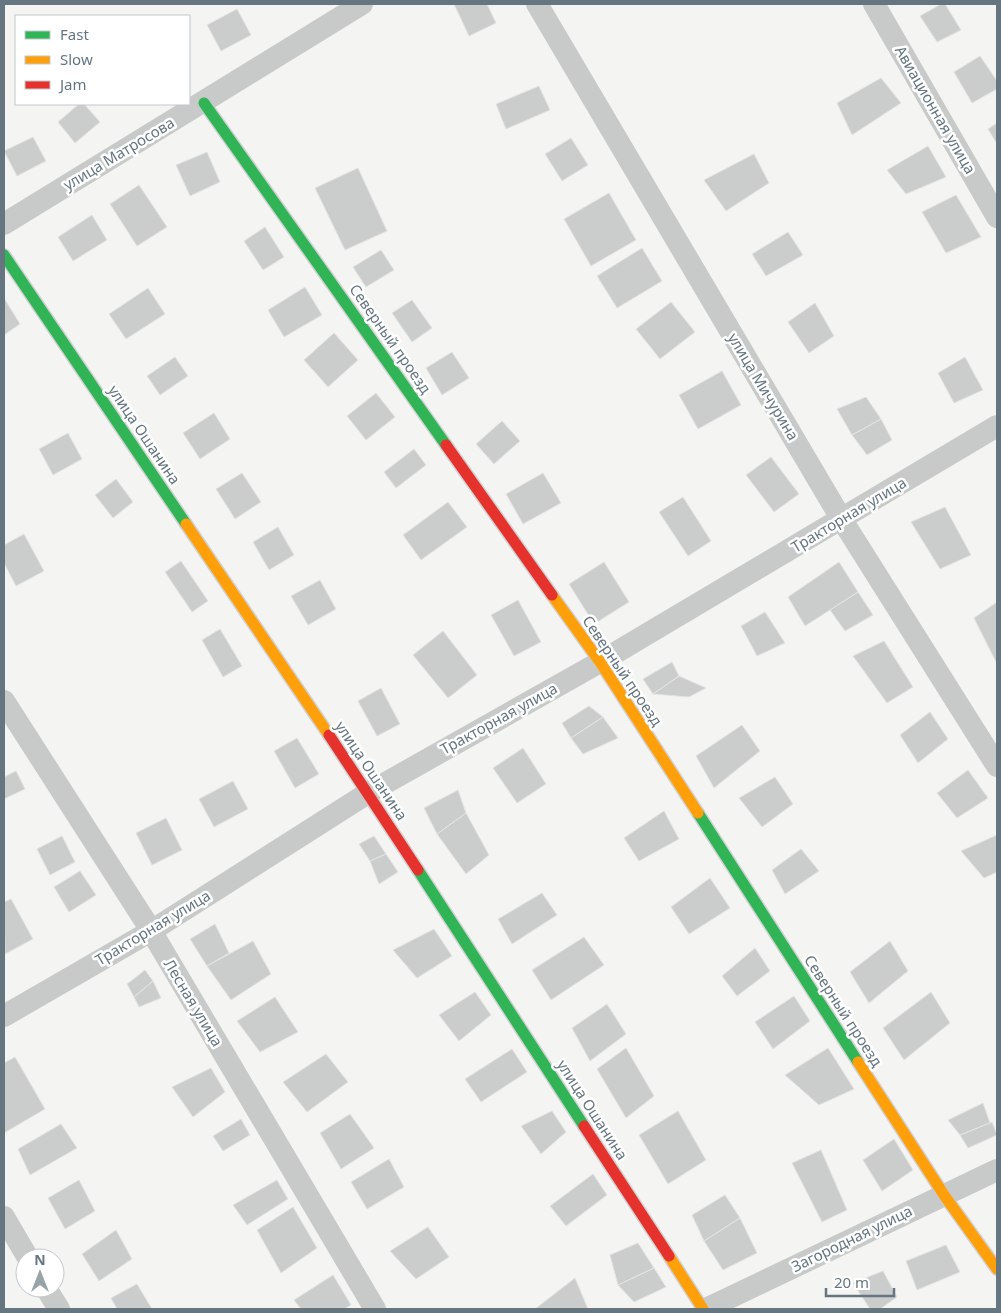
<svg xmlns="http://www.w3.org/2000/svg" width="1001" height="1313" font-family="'Noto Sans',sans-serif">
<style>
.building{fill:#cbcccc;stroke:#e3e3e2}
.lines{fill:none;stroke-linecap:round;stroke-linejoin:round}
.fast-casing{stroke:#d0d1d2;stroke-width:14}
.slow-casing{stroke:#d0d1d2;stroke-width:14}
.jam-casing{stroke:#d0d1d2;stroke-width:14}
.street{stroke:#c8caca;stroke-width:22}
.fast{stroke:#30b455;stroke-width:11}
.slow{stroke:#ff9f0a;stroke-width:11}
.jam{stroke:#e5322d;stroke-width:11}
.labels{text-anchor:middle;stroke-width:5;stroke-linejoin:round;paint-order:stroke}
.street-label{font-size:15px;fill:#657681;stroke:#fff}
</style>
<rect width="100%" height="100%" fill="#f4f4f2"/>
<!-- building -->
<path class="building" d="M454,4H487L496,23L469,36Z
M941,4H945L961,30L937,42L920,16Z
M237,9L251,35L221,51L207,25Z
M980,56L997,81V89L972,103L954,72Z
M881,78L901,103L852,135L837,103Z
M539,86L550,110L506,129L496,104Z
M79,104H84L100,122L75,143L58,122Z
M997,123V144L988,129Z
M33,137L46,161L17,176L4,151Z
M571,138L588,165L562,181L545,154Z
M928,146L946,177L906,194L887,170Z
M207,152L220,182L190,196L176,165Z
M754,154L769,183L726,211L704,180Z
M358,168L387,231L345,250L315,188Z
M139,185L167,227L137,246L110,204Z
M609,193L636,240L591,266L564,219Z
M956,195L981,237L946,253L922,212Z
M92,215L107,240L73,261L58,237Z
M265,227L284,257L263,270L244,241Z
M788,232L803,255L766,276L752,254Z
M642,248L662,281L617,308L597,276Z
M381,250L394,270L366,287L353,267Z
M305,287L322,315L284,337L268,310Z
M148,288L165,314L126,339L109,314Z
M4,298L20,324L4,335Z
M412,300L432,328L412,342L392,313Z
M671,302L695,332L660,359L636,329Z
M815,303L834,336L809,353L788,322Z
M334,333L358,360L328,387L304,360Z
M452,352L469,378L442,395L426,368Z
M175,357L188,376L160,395L147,376Z
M965,357L983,390L954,403L938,373Z
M722,371L741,405L698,429L679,395Z
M376,393L395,417L366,440L347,416Z
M866,397L881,419L852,435L837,409Z
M214,413L230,439L200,459L183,433Z
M881,419L892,440L867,455L852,435Z
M502,421L520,441L494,464L476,444Z
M68,433L82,459L53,475L39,449Z
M414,449L426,465L396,488L384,472Z
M771,457L799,494L774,512L746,475Z
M242,473L261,502L235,519L216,489Z
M543,473L561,503L523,524L506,494Z
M116,479L133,502L113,518L95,495Z
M683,497L711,541L688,556L659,512Z
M448,502L467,527L421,560L403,535Z
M945,507L971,555L940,569L911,522Z
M278,527L294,555L269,570L253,542Z
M24,534L44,571L16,586L4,563V545Z
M181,561L208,601L192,612L165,572Z
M604,562L629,602L594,624L569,584Z
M839,562L858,592L805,626L788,597Z
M320,580L336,609L308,625L291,596Z
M858,592L873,615L845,631L830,610Z
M518,600L541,642L514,656L491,615Z
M997,602V664L974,618Z
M765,612L785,643L757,656L741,626Z
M220,629L242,666L223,677L202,640Z
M443,631L477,675L448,698L413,655Z
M884,641L913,687L887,703L853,656Z
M672,662L679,676L653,694L643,679Z
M679,676L706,688L689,697L653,694Z
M381,688L400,724L377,736L358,701Z
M589,706L603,717L571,738L562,723Z
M930,712L948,739L918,763L900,735Z
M603,717L618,738L583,754L571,738Z
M742,725L760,751L714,788L696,756Z
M297,738L319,774L295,788L274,751Z
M523,748L546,784L517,803L493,768Z
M968,770L988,798L957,818L937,793Z
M16,771L25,789L4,799V777Z
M775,777L793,804L762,827L739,798Z
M233,781L248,809L214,827L199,799Z
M458,790L466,813L437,834L424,808Z
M664,811L679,839L639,861L624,838Z
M466,813L489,855L466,874L437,834Z
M166,818L182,850L152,865L136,833Z
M997,835V872L984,878L961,851Z
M62,836L75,862L50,875L37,849Z
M374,836L386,854L370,861L359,844Z
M801,849L819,871L785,894L772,870Z
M386,854L398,872L379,884L370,861Z
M80,871L96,895L69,912L54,887Z
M710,878L730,908L689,934L671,907Z
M542,893L557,915L512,944L498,919Z
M11,899L33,939L5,954L4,902Z
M215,924L229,953L207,966L190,939Z
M434,929L452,956L417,978L393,950Z
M584,937L604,965L551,1000L532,970Z
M253,941L271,974L231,1000L207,966Z
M890,941L908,971L869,1003L850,972Z
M755,948L770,971L737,996L722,976Z
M145,970L153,981L134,997L127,984Z
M153,981L161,998L139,1007L134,997Z
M475,992L491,1015L459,1041L439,1015Z
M931,992L950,1023L904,1060L883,1028Z
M794,996L810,1021L773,1049L755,1022Z
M275,997L298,1032L260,1052L237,1021Z
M607,1004L626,1034L590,1061L572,1028Z
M626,1048L654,1096L626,1118L597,1069Z
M828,1048L854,1089L819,1105L785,1075Z
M512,1049L527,1072L481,1102L465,1079Z
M326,1054L348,1082L307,1112L283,1082Z
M15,1057L45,1109L4,1133V1063Z
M211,1068L225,1092L193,1117L172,1087Z
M983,1103L990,1123L960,1135L948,1120Z
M552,1111L566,1132L541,1154L521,1126Z
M678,1111L706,1160L668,1184L639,1135Z
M350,1114L374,1148L341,1169L320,1133Z
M241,1119L250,1135L223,1151L213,1136Z
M992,1122L997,1135L968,1148L960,1135Z
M61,1124L77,1148L30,1175L18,1149Z
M894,1139L913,1170L882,1191L863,1160Z
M821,1150L847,1210L822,1222L792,1163Z
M389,1159L404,1187L367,1209L351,1182Z
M593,1174L607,1195L566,1226L550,1206Z
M79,1180L95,1211L65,1229L48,1198Z
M277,1180L288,1199L247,1225L233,1205Z
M725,1195L740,1218L704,1241L692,1215Z
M293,1207L317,1248L281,1273L257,1230Z
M740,1218L757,1253L723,1270L704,1241Z
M428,1227L449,1257L416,1279L390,1251Z
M116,1230L132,1259L99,1281L82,1254Z
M638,1243L654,1268L618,1285L610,1255Z
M946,1245L960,1272L917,1290L906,1261Z
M654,1268L666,1287L634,1302L618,1285Z
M883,1271L897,1297L880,1309H870L853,1283Z
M333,1275L351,1305L344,1309H301L294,1300Z
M575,1278L588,1309H535Z
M137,1284L152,1309H117L111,1298Z"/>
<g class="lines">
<defs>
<path id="fast" d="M204,103L446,445
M4,255L186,524
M698,813L858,1062
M418,870L584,1126"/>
<path id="slow" d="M186,524L329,735
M552,595L600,662L698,813
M858,1062L944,1195L997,1269
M669,1256L703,1309"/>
<path id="jam" d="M446,445L552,595
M329,735L418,870
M584,1126L669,1256"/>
</defs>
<!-- fast casing -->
<use href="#fast" class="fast-casing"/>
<!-- slow casing -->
<use href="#slow" class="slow-casing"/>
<!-- jam casing -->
<use href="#jam" class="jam-casing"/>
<!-- street -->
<path class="street" d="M537,4L842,520L997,766
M874,4L997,217
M4,224L362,4
M4,701L147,924L375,1309
M4,1016L151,931L368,793L600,662L997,426
M4,1217L28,1258
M46,1288L59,1309
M706,1309L997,1170"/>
<!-- fast -->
<use href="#fast" class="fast"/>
<!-- slow -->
<use href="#slow" class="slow"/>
<!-- jam -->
<use href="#jam" class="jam"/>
</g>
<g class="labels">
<!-- street labels -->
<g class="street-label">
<text transform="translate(935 110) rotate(60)" y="5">Авиационная улица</text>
<text transform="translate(119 154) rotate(-31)" y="5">улица Матросова</text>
<text transform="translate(390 339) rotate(55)" y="5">Северный проезд</text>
<text transform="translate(763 387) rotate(59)" y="5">улица Мичурина</text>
<text transform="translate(144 435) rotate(56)" y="5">улица Ошанина</text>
<text transform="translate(849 515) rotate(-31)" y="5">Тракторная улица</text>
<text transform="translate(622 671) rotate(56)" y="5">Северный проезд</text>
<text transform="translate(499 719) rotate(-29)" y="5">Тракторная улица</text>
<text transform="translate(371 771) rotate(56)" y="5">улица Ошанина</text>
<text transform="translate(153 928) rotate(-31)" y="5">Тракторная улица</text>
<text transform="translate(193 1003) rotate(59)" y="5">Лесная улица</text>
<text transform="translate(843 1011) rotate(57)" y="5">Северный проезд</text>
<text transform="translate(592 1110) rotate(57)" y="5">улица Ошанина</text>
<text transform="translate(852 1239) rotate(-26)" y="5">Загородная улица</text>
</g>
</g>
<!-- border -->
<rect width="1001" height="1313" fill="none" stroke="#657681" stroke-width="10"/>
<!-- legend -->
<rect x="15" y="15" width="175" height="90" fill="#ffffff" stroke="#c1c8cd"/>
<rect x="25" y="31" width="25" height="8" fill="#30b455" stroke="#c1c8cd"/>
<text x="60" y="40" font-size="15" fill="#657681">Fast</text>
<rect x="25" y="56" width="25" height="8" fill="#ff9f0a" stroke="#c1c8cd"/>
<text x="60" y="65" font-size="15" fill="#657681">Slow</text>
<rect x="25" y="81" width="25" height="8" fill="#e5322d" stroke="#c1c8cd"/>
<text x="60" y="90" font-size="15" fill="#657681">Jam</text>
<!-- north arrow -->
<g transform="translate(40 1273)"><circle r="24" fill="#ffffff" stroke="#c1c8cd"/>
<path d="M0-4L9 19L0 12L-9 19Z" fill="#97a2a9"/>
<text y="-8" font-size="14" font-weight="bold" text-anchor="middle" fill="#657681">N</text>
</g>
<!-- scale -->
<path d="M826 1288v8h68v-8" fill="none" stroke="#657681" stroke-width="2.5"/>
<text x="834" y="1288" font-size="15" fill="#657681" stroke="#ffffff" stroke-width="4" paint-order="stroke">20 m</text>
</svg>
